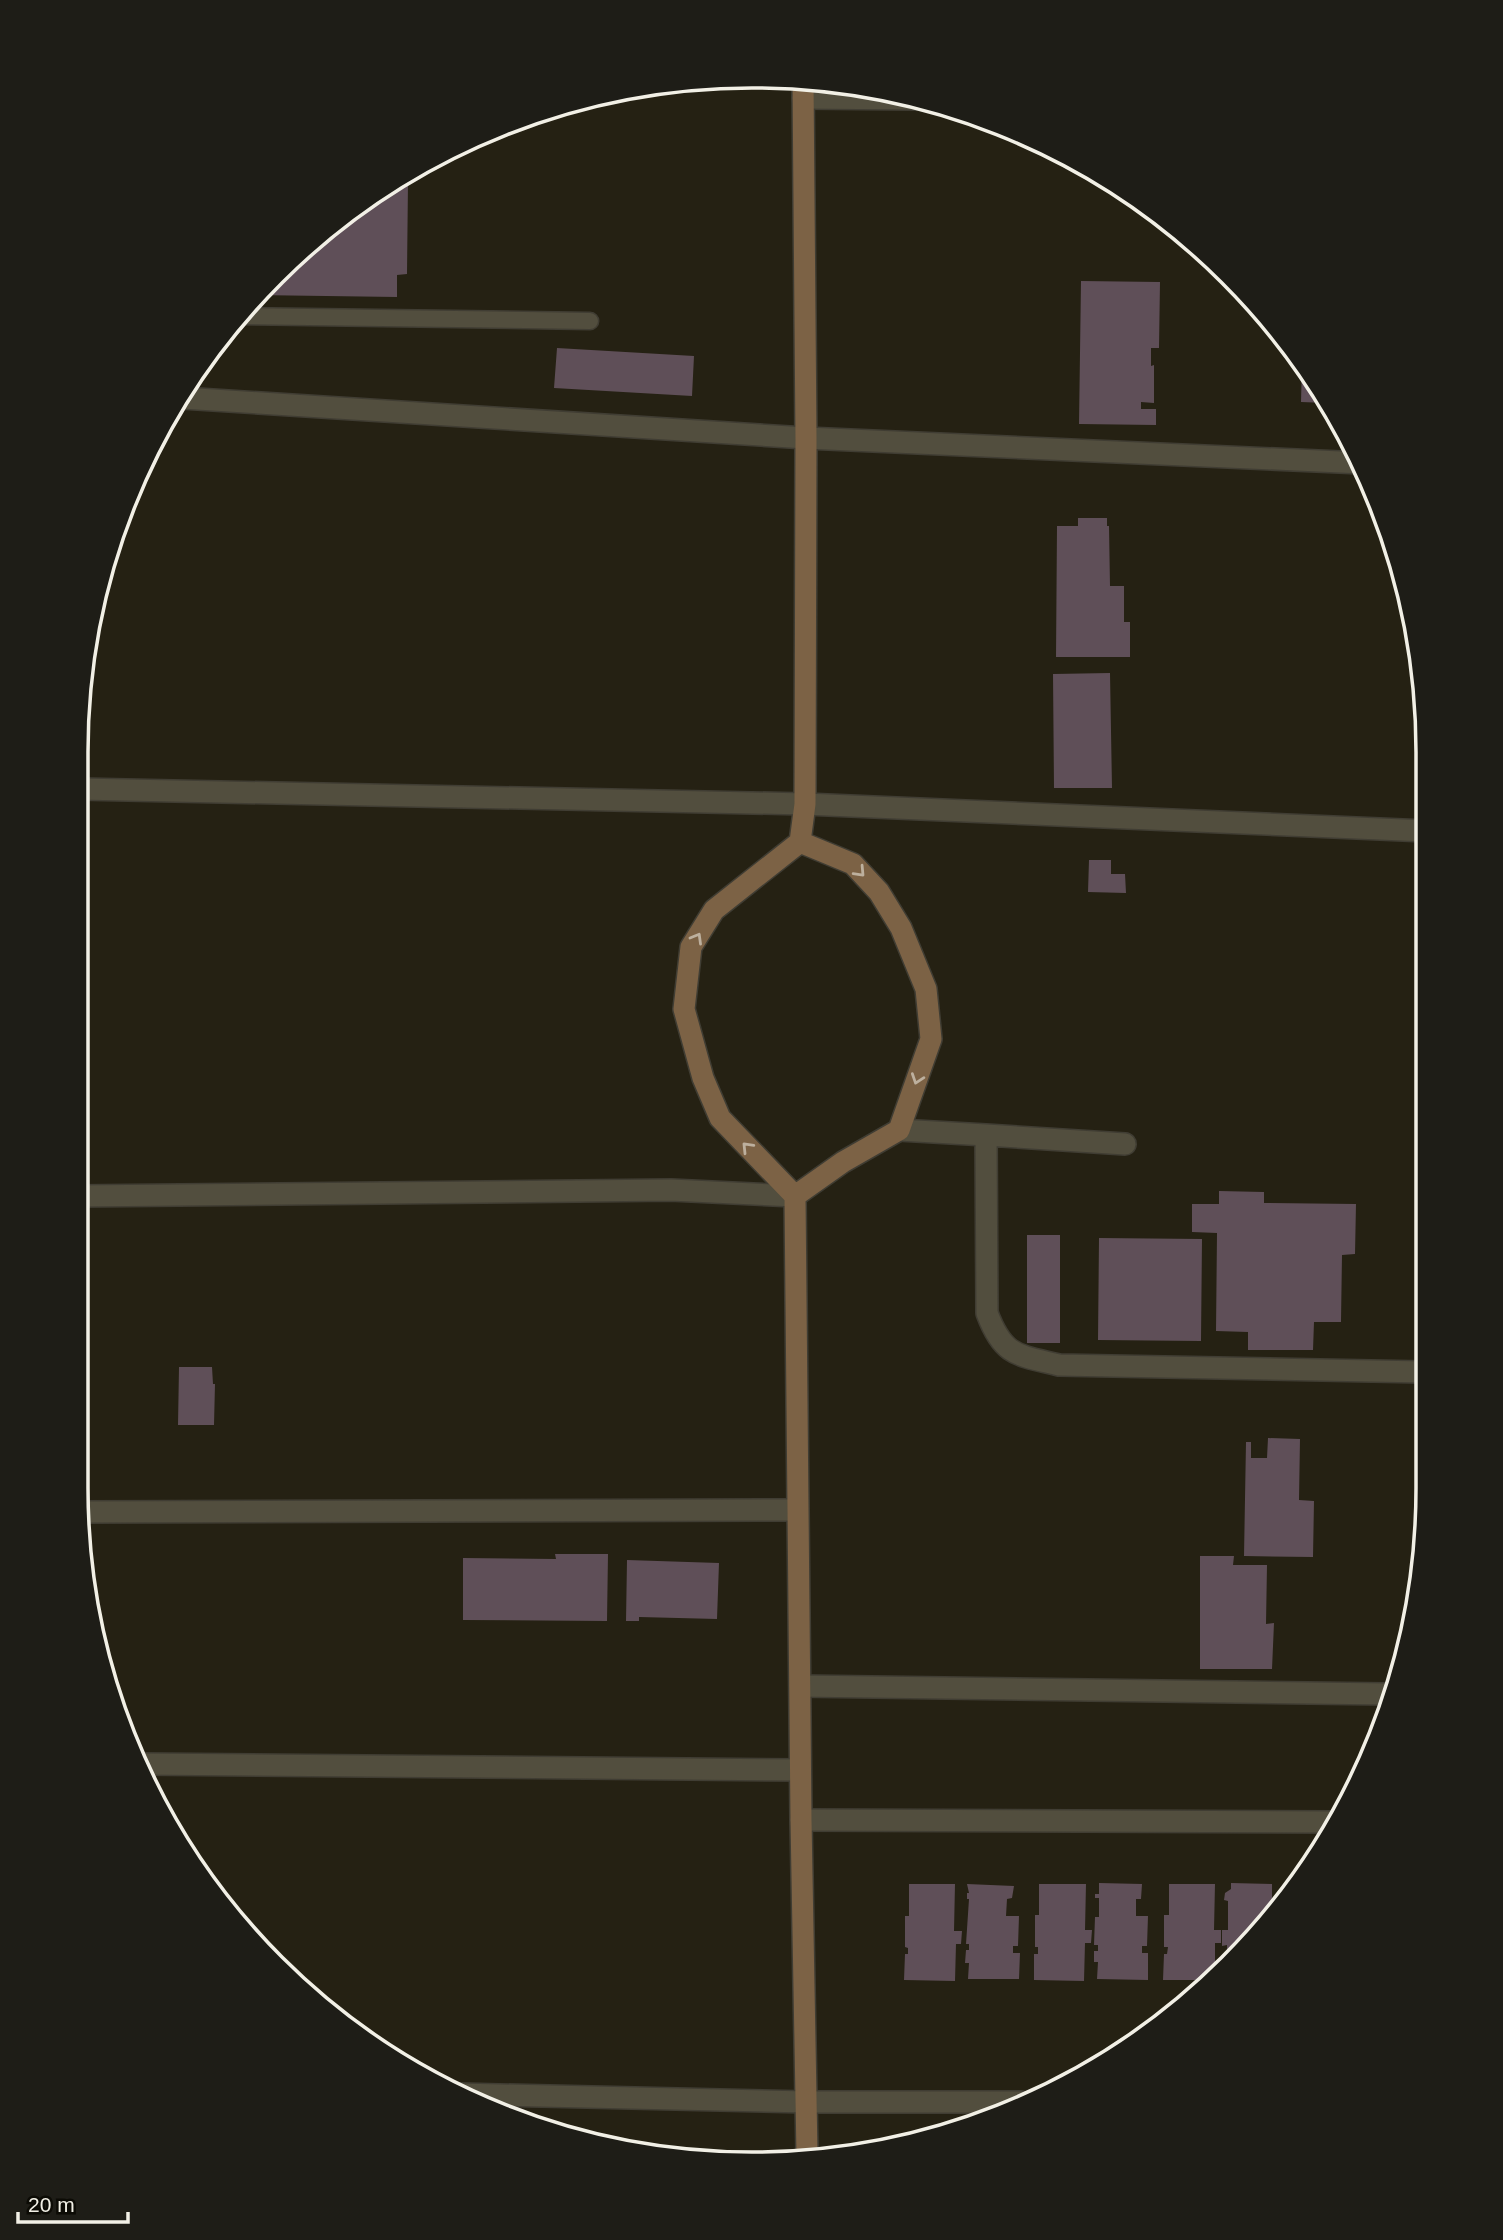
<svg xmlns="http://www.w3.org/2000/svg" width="1503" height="2240" font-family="Helvetica,sans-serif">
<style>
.building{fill:#5f4f58}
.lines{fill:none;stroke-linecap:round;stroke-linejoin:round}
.lane-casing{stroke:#403d33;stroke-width:19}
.street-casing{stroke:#403d33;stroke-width:24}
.secondary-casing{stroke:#403d33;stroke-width:24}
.lane{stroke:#524e3e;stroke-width:16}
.street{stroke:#524e3e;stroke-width:21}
.secondary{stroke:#7c6245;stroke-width:21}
.oneway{stroke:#bdb09e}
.rim{fill:none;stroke:#f2f0e6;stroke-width:3.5}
</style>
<rect width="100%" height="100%" fill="#252113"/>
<!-- building -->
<path class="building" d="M393,182H408L407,274L397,275V297L254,295L340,215Z
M1081,281L1160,282L1159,348H1151V366L1154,365V403L1141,402V409H1156V425L1079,424Z
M557,348L694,356L692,396L554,388Z
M1302,363L1327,403L1301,402Z
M1078,518H1107V526H1109L1110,586H1124V622H1130V657H1056L1057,526H1078Z
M1110,673L1112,788H1054L1053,674Z
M1089,860H1111V874H1125L1126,893L1088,892Z
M1219,1191L1264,1192V1203L1356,1204L1355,1254L1342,1255L1341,1322H1314L1313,1350H1248V1332L1216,1331L1217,1233L1192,1232V1204H1219Z
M1027,1235H1060V1343H1027Z
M1099,1238L1202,1239L1201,1341L1098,1340Z
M179,1367H212L213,1384H215L214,1425H178Z
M1268,1438L1300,1439L1299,1500L1314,1501L1313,1557L1244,1556L1246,1442H1251V1458H1267Z
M555,1554H608L607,1621L463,1620V1558L556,1559Z
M1200,1556H1234L1233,1565H1267L1266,1624L1274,1623L1272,1669H1200Z
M627,1560L719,1563L717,1619L639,1617V1621H626Z
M1099,1883L1142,1884L1141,1899H1136V1916H1148L1147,1946H1142V1953H1148V1980L1097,1979L1098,1962H1094V1951H1098V1945H1094L1095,1917H1099V1898H1095V1894H1099Z
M1231,1883L1272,1884V1917L1260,1935L1227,1961V1945L1222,1946V1930H1228V1901L1224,1900L1225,1893L1231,1889Z
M909,1884H955L954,1931H962L961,1944H956L955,1981L904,1980L905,1954H908V1948L905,1947V1916H909Z
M967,1884L1014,1886L1012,1898L1007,1899L1006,1916H1019L1018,1946H1013V1953H1020L1019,1979H968L969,1963H965L966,1950H969V1944H966L969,1899H967V1893H969Z
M1039,1884H1086L1085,1930H1092L1091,1943H1085L1084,1981L1034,1980V1954H1038V1947H1035V1915H1039Z
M1169,1884H1215L1214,1930H1221V1943H1215V1972L1204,1980H1163L1164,1954H1167L1168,1947H1164V1915H1169Z"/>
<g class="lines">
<defs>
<path id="lane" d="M236,316L590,321"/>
<path id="street" d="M803,98L915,99
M182,398L806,438L1362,463
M80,789L805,804L1426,831
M899,1130L986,1135L987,1313C1003,1356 1017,1355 1059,1365L1423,1372
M986,1135L1125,1144
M77,1196L671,1190L795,1196
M79,1512L797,1510
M800,1686L1387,1694
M140,1764L800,1770
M801,1820L1335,1822
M459,2094L807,2102H1021"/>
<path id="secondary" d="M803,80L806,438L805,804L800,842L714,910L691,947L684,1009L703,1078L720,1118L795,1196L801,1820L807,2154
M795,1196L843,1162L899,1130L931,1039L926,989L901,928L879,892L853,864L800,842"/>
</defs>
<!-- lane casing -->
<use href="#lane" class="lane-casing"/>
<!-- street casing -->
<use href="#street" class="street-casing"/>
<!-- secondary casing -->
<use href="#secondary" class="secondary-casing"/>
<!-- lane -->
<use href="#lane" class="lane"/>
<!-- street -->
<use href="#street" class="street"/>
<!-- secondary -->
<use href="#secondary" class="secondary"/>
</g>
<!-- one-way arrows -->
<defs><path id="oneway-chevron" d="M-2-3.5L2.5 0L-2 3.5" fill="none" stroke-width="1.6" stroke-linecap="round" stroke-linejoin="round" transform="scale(1.75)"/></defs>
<g class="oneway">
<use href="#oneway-chevron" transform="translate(860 872) rotate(47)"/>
<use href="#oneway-chevron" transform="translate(697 938) rotate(-60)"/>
<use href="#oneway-chevron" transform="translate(917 1079) rotate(109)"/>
<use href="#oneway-chevron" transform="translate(747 1147) rotate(-134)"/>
</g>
<!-- crop -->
<path d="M0 0H1503V2240H0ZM752 88H752A664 664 0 0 1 1416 752V1488A664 664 0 0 1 752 2152H752A664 664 0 0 1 88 1488V752A664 664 0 0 1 752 88Z" fill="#1e1d17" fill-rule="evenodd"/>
<path class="rim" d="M752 88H752A664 664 0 0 1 1416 752V1488A664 664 0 0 1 752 2152H752A664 664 0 0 1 88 1488V752A664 664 0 0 1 752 88Z"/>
<!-- scale -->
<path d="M18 2212v10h110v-10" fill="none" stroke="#f2f0e6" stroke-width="3.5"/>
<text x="28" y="2212" font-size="21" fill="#f2f0e6" stroke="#0c0b05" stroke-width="5" paint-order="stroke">20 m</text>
</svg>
